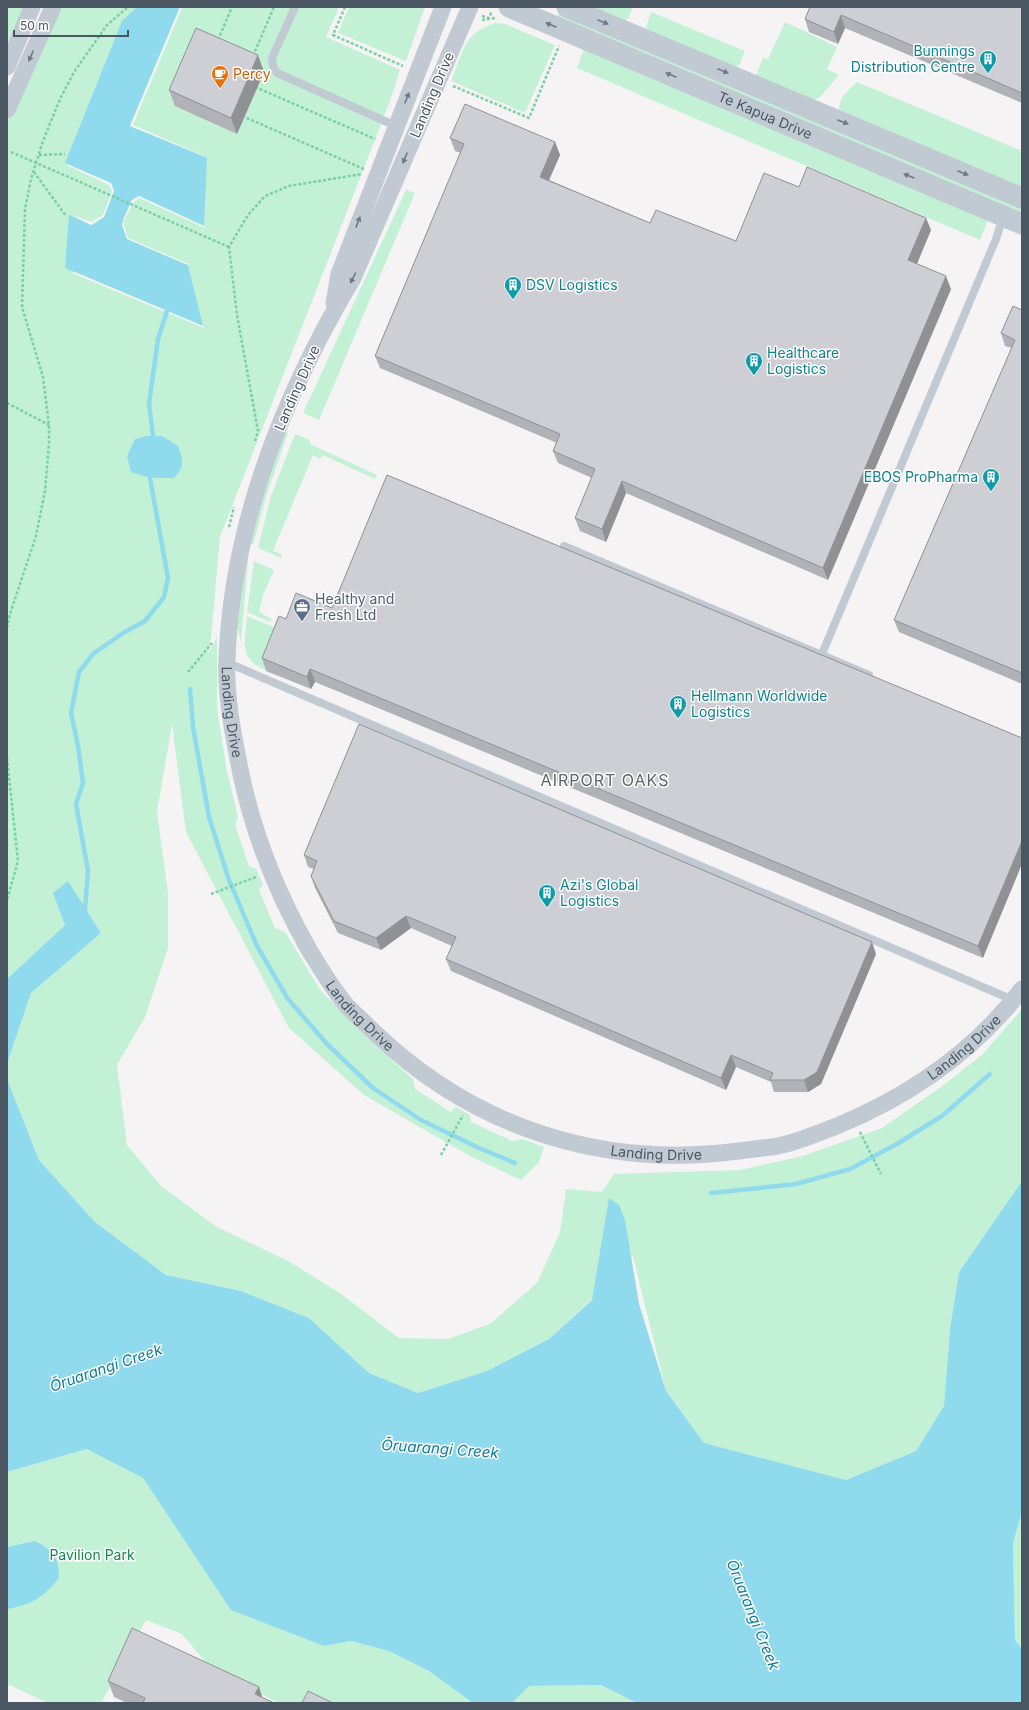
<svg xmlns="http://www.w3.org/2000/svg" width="1029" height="1710" font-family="Inter,sans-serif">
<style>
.green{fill:#c3f1d5}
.water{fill:#90daee}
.pier{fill:#f5f3f3}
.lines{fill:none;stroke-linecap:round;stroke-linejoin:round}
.stream{stroke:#90daee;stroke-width:4.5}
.path{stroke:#7ad0a6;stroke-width:2.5;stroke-dasharray:3 2;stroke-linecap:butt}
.service{stroke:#c1cad2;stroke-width:8}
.minor{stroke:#c1cad2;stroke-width:17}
.tertiary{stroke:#c1cad2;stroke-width:21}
.wall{fill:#b0b2b7}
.shaded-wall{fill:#909195}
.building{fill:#cdcfd5;stroke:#909195}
.oneway{fill:#6e7983}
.labels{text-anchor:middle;stroke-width:3;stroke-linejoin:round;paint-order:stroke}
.culture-label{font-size:14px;fill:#0d838f;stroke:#fff;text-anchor:start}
.food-label{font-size:14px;fill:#c56008;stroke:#fff;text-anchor:start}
.street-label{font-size:14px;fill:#4a5661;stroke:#fff}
.service-label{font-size:14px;fill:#4e5e75;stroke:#fff;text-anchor:start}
.park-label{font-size:14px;fill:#17864f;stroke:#fff}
.water-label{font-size:15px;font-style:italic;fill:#0c7c9b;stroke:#fff}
.quarter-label{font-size:16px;letter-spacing:1px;fill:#5f6368;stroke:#fff}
</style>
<rect width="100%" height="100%" fill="#f5f3f3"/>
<!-- green -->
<path class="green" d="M7,7H24L7,43Z
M56,7H339L326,37L400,70L390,101L220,537L211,638L208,653L217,637V708L227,771L238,817L235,825L249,866L256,869L263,884L259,890L275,928L285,932L321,991L376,1046L413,1079L415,1089L451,1112L456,1107L470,1115L471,1122L512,1141L522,1139L544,1147L539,1162L521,1180L470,1156L364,1095L289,1028L186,832L172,724L157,812L168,893V948L145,1017L117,1065L127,1145L161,1186L217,1227L290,1262L341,1294L399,1338L448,1339L490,1324L537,1283L560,1232L566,1189L602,1192L614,1174L740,1170L803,1156L882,1128L941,1087L983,1054L1022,1009V1181L959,1272L950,1329L944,1406L916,1451L846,1480L704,1443L666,1391L633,1256L625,1257L592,1299L549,1339L487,1371L418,1393L369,1373L309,1318L241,1291L166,1275L95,1222L39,1160L7,1079V1064L31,993L101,933L68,882L54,893L65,925L7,979V122Z
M349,7H425L406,61L338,33Z
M593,7H633L628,19L625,20Z
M559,12L1022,208V215L556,18Z
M651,12L745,51L740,64L735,68L649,31L646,27Z
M785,22L837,47L827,69L839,75L820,97L814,100L758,79L756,75L763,58L768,59Z
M496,23L505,24L555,45L525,113L451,81C463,52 464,32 496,23Z
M584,49L988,220L980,240L577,68Z
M857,82L1022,151V188L839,110C839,97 848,90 857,82Z
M406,190L415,193L319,420L303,413Z
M284,432L288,433L266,497L253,545L249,542L261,497Z
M295,434L310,440V444L377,475L375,479L323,455L320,459L313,455L273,551L282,554L281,558L258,548L271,496Z
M245,560H248L241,642L237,627Z
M254,561L274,570L263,595L259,612L272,619L270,622L247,612Z
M247,616L276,628L267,670C238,661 245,640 247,616Z
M88,1449L143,1478L232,1610L324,1646L351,1641L389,1651L429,1671L473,1703H279L214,1672L182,1634L146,1620L101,1703H48L7,1684V1472Z
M1022,1512V1649L1015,1640L1013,1543Z
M601,1685L637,1703H512L528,1686Z"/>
<!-- water -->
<path class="water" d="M137,7H180L130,126L207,158L204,226L139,196L132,200L123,220L127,239L188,265L203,326L65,268L69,215L92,225L104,217L114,191L111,183L65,163L122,21Z
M147,436H162L178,446C183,461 185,466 174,478H150L131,472L127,456L135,439Z
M68,881L101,933L31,993L7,1064V979L65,925L53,893Z
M7,1079L39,1160L95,1222L166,1275L241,1291L309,1318L369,1373L418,1393L487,1371L549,1339L592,1300L609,1198L619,1205L625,1220L639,1304L666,1391L704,1443L846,1480L916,1451L944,1406L950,1329L959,1272L1022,1181V1512L1013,1543L1015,1640L1022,1649V1703H637L601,1685L529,1686L512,1703H473L429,1671L389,1651L351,1641L324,1646L231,1610L143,1478L87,1449L7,1472Z
M35,1541C55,1552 58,1555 59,1578C44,1597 31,1605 7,1609V1547Z"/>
<!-- pier -->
<path class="pier" d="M180,7L182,8L133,125L209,158L130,126Z
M66,165H69L111,183L114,191L104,217L91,225L77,218L75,216L91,222L103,215L112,191L109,185Z
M139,196L206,227H203L139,198L134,202L124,220V225L128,238L189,264L188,265L127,239L122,225L123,220L132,200Z
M75,272L203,326L204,328L72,273Z"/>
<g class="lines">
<!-- stream -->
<path class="stream" d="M153,436L149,404L158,339L167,311
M190,689L193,727L209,817L229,880L257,946L288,999L327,1044L373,1088L421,1120L479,1148L515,1163
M85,909L88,871L76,804L83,783L78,746L71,713L79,672L93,654L123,633L145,621L164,597L168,578L150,478
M711,1193L796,1184L850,1169L897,1144L942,1116L990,1074"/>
<!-- path -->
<path class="path" d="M345,7L333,35L403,66
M482,16L489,18L492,11
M482,20L495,18
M218,40L232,7
M253,56L274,7
M453,86L529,118L559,46
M255,87L375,139
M242,116L364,169
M11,152L229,247
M39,155L65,154
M34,172L66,216
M7,403L49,425
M255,441L258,431L237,315L229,247L248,215L265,196L289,186L362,174
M229,527L234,507
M7,628L10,614L36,536L45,491L49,443V425L43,377L22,307L25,209L31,179L43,141L60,99L74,72L107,25L128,7
M188,672L212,643
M7,758L18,861L7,900
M211,894L256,877
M860,1132L881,1174
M441,1155L463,1115"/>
<!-- service -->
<path class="service" d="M295,7L272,58L273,66L277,73L396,126
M564,546L869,675
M822,654L996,239L1003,217
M226,662L1013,1000"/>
<!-- minor -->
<g class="minor">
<path id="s1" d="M470,7L353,278C284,394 232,523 227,659C225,695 234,739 241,774C254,836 277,893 308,948C320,968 332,988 347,1006C356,1015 366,1024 375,1033C475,1128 602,1169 739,1151C752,1149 765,1148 778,1146C798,1142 818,1133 837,1126C909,1096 974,1052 1022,989"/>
<path d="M7,67L32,7"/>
<path d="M7,110L53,7"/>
<path d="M334,303L339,274L443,7"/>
</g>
<!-- tertiary -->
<g class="tertiary">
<path id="s2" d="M509,7L1022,224"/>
<path d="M567,7L1022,198"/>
</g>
</g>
<!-- wall -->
<path class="wall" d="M810,7H1022V103L845,28L838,44L809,32L805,19Z
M264,72L237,134L175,106L169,90Z
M450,138L555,142L560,155L549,180L650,223L736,241L799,187L931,230L917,264L951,289L828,580L626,493L606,542L580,531L575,518L592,478L558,463L553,451L557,443L380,368L375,356L461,153L455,151Z
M1022,310V684L899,632L894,620L1012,348L1005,346L1001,333Z
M332,608L1022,738L983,958L315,682L311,689L266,671L262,658L286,619Z
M304,855L876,954L821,1084L808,1092H774L771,1082L736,1067L726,1090L451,971L446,959L452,946L411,928L381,950L338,933L315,888L311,876L314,869L308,867Z
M108,1681L259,1687L262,1697L274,1703H127L114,1697Z"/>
<!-- shaded-wall -->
<path class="shaded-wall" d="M841,15L845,28L838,44L834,32Z
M258,55L264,72L237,134L231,118Z
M555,142L560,155L545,189L540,177Z
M926,218L931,230L913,273L908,260Z
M946,276L951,289L828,580L823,568Z
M622,481L626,493L606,542L602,529Z
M310,669L315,682L311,689L307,677Z
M1022,841V864L983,958L978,946Z
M406,916L411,928L381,950L376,938Z
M872,942L876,954L821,1084L808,1092L804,1080Z
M731,1055L736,1067L726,1090L721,1078Z
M259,1687L264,1703L255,1694Z"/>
<!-- building -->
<path class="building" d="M810,7H1022V93L841,15L834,32L805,19Z
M196,28L258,55L231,118L169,90Z
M465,104L555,142L540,177L650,223L656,210L736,241L764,173L799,187L807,167L926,218L908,260L946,276L823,568L622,481L602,529L575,518L595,469L553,451L560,434L375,356L464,144L450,138Z
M1013,306L1022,310V673L894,620L1015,340L1001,333Z
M387,475L1022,738V841L978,946L310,669L307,677L262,658L279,616L286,619L296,593L332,608Z
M359,724L872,942L817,1072L804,1080H770L773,1073L731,1055L721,1078L446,959L456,937L406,916L376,938L334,921L311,876L317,861L304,855Z
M132,1628L259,1687L255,1694L274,1703H143L145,1698L108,1681Z
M308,1691L333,1703H302Z"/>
<!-- one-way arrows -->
<defs><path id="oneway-solid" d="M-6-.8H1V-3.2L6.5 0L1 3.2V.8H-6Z"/></defs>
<g class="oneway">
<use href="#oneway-solid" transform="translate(603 22) rotate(23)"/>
<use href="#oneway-solid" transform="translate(551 25) rotate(-157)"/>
<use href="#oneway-solid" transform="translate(31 56) rotate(114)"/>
<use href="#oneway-solid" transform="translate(723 71) rotate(22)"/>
<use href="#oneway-solid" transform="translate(671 75) rotate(-157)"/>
<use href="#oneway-solid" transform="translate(407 98) rotate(-68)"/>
<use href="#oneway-solid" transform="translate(843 122) rotate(23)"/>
<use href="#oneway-solid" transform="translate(405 158) rotate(113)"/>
<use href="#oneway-solid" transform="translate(963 173) rotate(23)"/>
<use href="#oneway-solid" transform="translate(909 176) rotate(-157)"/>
<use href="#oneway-solid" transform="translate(358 222) rotate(-69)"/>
<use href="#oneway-solid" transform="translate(353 278) rotate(117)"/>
</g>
<!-- icons -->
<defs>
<symbol id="building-pin" viewBox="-11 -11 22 30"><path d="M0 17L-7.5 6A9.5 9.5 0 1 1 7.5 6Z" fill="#0f9aa8" stroke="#fff"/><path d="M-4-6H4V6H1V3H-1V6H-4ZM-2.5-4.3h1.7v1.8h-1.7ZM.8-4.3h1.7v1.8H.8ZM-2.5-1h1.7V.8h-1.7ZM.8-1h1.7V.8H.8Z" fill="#fff"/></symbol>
<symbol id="cafe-pin" viewBox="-11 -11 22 30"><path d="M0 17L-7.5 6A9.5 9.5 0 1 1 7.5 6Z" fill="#e8710a" stroke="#fff"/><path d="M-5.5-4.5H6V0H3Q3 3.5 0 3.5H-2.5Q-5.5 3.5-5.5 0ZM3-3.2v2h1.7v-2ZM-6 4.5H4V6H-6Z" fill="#fff"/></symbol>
<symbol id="office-pin" viewBox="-11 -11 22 30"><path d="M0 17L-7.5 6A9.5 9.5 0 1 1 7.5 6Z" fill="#5c6f8a" stroke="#fff"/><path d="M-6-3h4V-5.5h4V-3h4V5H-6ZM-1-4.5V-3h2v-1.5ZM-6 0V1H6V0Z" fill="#fff"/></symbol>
</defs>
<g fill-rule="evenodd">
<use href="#building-pin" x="978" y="49" width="20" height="27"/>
<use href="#cafe-pin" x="210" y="64" width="20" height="27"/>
<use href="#building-pin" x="503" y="275" width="20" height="27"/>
<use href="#building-pin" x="744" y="351" width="20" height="27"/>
<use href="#building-pin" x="981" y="467" width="20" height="27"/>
<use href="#office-pin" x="292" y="597" width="20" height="27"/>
<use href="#building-pin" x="668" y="694" width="20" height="27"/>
<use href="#building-pin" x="537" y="883" width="20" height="27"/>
</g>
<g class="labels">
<!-- culture labels -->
<g class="culture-label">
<text x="975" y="56" text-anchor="end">Bunnings<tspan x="975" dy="16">Distribution Centre</tspan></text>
<text x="526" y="290">DSV Logistics</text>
<text x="767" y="358">Healthcare<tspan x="767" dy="16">Logistics</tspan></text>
<text x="978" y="482" text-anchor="end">EBOS ProPharma</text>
<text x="691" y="701">Hellmann Worldwide<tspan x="691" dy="16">Logistics</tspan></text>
<text x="560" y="890">Azi's Global<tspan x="560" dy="16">Logistics</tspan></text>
</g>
<!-- food labels -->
<g class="food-label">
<text x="233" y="79">Percy</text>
</g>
<!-- street labels -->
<g class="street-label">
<text transform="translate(432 95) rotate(-67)" y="5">Landing Drive</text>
<text dy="5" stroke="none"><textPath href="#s2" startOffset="278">Te Kapua Drive</textPath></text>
<text transform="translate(297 388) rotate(-66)" y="5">Landing Drive</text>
<text dy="5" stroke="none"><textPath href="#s1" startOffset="754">Landing Drive</textPath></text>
<text dy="5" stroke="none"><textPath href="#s1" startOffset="1090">Landing Drive</textPath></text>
<text dy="5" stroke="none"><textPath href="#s1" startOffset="1761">Landing Drive</textPath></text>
<text dy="5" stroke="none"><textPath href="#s1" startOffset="1426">Landing Drive</textPath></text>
</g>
<!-- service labels -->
<g class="service-label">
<text x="315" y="604">Healthy and<tspan x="315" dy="16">Fresh Ltd</tspan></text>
</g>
<!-- park labels -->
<g class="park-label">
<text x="92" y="1560">Pavilion Park</text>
</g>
<!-- water labels -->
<g class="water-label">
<text transform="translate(106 1368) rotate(-19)" y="5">Ōruarangi Creek</text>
<text transform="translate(440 1449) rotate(4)" y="5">Ōruarangi Creek</text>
<text transform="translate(753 1615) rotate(68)" y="5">Ōruarangi Creek</text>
</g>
<!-- quarter labels -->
<g class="quarter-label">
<text x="605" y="786">AIRPORT OAKS</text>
</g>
</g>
<!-- border -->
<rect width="1029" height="1710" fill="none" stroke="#4a5661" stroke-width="16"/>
<!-- scale -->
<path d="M14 30v6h114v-6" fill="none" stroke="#4a5661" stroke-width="2"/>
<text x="20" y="30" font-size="12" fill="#4a5661" stroke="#ffffff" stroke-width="3" paint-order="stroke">50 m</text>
</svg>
